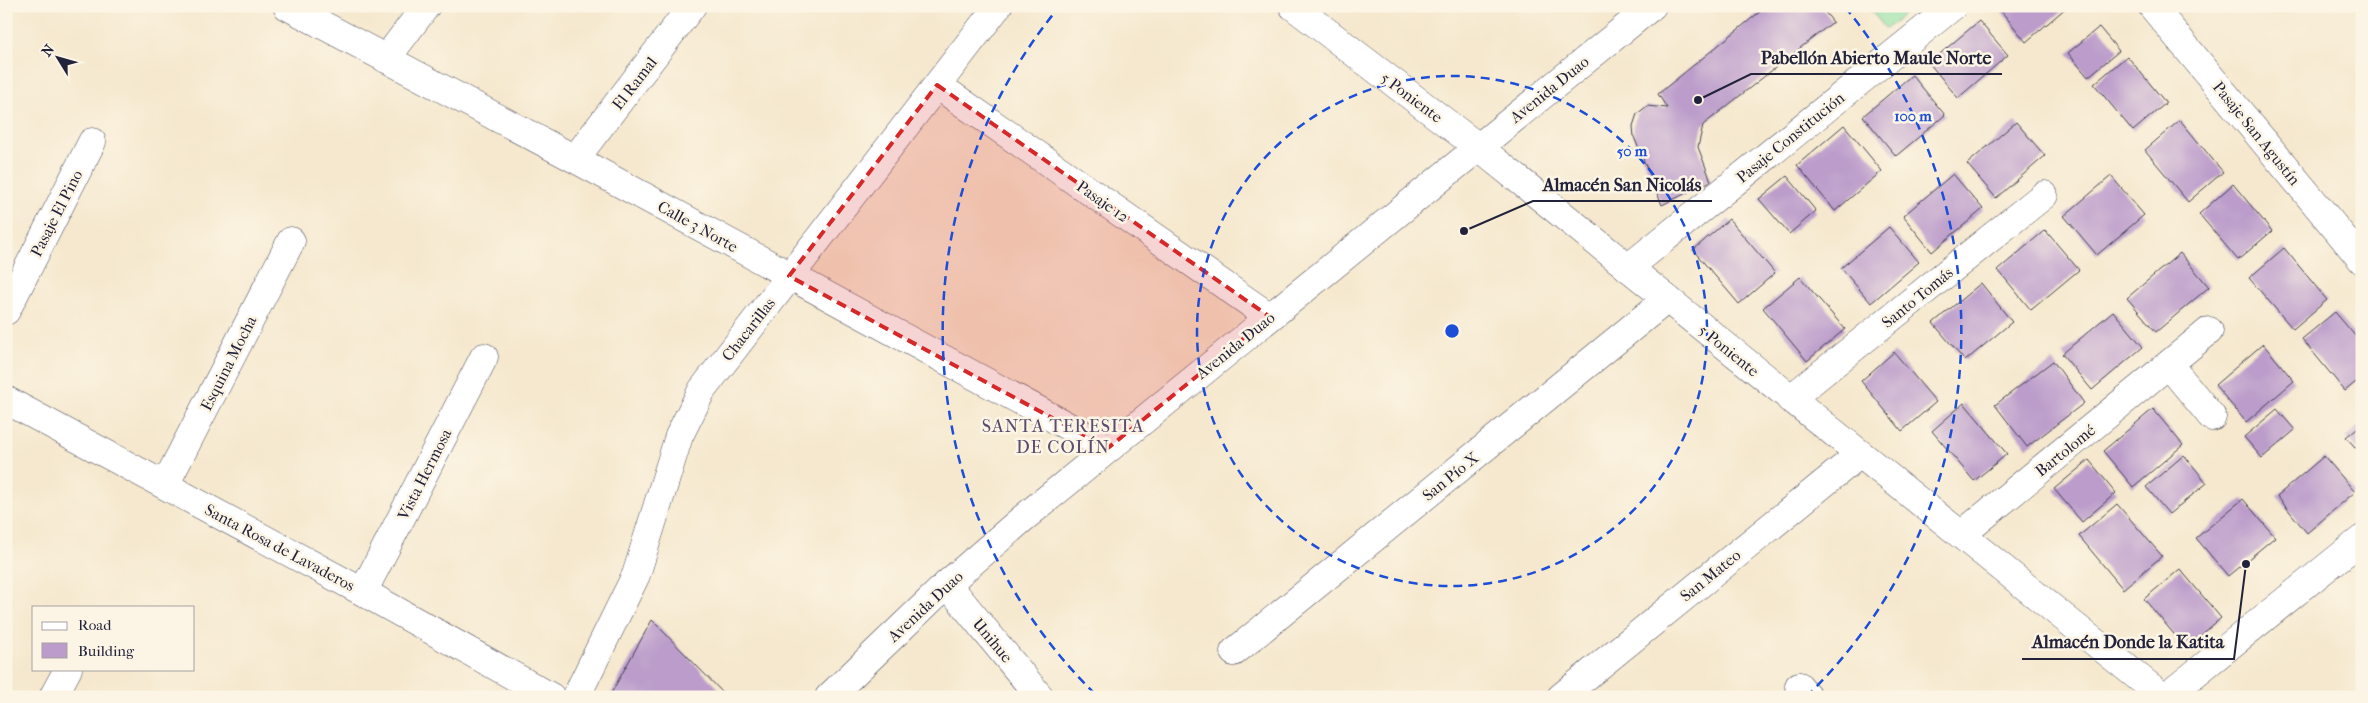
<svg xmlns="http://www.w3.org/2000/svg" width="2368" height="703" font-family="'IM FELL French Canon',serif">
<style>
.green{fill:#88dea1;stroke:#55806e}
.building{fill:#bb9ccb}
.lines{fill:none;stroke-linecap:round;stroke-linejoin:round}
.minor-casing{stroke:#424051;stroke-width:29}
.tertiary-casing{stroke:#424051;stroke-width:29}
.minor{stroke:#fff;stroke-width:28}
.tertiary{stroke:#fff;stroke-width:28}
.marked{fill:#d62828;fill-opacity:0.2;stroke:#d62828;stroke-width:4;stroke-dasharray:10 6;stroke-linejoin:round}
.ring{fill:none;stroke:#1d4ed8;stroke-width:2.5;stroke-dasharray:9 6}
.labels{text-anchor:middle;stroke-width:5;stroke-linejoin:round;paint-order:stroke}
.street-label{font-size:16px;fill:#22223b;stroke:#fcf5e5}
.neighbourhood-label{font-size:18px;letter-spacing:1px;fill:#584d6d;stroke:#fcf5e5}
.centre{fill:#1d4ed8;stroke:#fcf5e5;stroke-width:2.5}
.ring-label{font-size:15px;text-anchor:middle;font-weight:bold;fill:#1d4ed8;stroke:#fcf5e5;stroke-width:5;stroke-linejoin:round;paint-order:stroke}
.leader{fill:none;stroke:#22223b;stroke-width:2}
.callout-dot{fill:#22223b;stroke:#fcf5e5;stroke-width:2}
.callout-label{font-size:18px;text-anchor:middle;font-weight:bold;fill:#22223b;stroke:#fcf5e5;stroke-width:5;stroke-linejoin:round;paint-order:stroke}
</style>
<rect width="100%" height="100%" fill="#fcf5e5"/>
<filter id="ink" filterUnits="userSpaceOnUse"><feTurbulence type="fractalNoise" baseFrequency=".02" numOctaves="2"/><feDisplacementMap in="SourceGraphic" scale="10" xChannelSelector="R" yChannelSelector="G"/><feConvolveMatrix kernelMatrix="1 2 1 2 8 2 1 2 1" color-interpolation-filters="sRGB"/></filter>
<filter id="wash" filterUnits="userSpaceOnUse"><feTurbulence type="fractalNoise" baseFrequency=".0096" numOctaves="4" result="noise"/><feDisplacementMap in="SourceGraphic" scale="20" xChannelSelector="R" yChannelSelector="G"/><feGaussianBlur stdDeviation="1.12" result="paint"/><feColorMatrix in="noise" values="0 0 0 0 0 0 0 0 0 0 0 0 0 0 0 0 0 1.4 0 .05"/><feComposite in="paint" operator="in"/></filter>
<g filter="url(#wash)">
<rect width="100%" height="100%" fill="#f5e8ce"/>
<!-- green -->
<path class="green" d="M1867,6H1914L1886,29Z"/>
<g id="blocks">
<!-- building -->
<path class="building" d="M1767,6H1820L1833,22L1703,125L1698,147L1711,181L1662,205L1634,137L1633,126L1637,114L1647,106L1667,108L1658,94Z
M1997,6H2068L2026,42Z
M1979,21L2008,55L1958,98L1929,63Z
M2099,27L2119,51L2088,77L2068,53Z
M2127,56L2166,103L2133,131L2094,84Z
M1912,75L1945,115L1896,156L1863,116Z
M2180,120L2223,172L2188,202L2145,150Z
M2016,122L2045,156L1996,198L1967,164Z
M1844,125L1882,171L1835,211L1797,165Z
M1953,174L1983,209L1932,252L1903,216Z
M1787,176L1816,211L1789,234L1759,199Z
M2111,176L2144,215L2097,255L2064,216Z
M2233,184L2272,231L2238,260L2199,214Z
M1729,219L1775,273L1739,304L1693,250Z
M1889,227L1919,262L1871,303L1841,268Z
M2045,230L2079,270L2031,310L1998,270Z
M2284,248L2327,300L2293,329L2249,278Z
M2180,253L2209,287L2156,332L2127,298Z
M1800,277L1845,329L1807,361L1763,308Z
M1981,283L2012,322L1965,361L1933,323Z
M2113,311L2143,347L2092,390L2062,354Z
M2335,312L2362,344V377L2345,391L2302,339Z
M2263,344L2294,381L2246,422L2215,385Z
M1894,352L1936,402L1902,431L1861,381Z
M2053,361L2084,403L2027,447L1995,405Z
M1964,403L2007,454L1974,481L1932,431Z
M2153,409L2183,445L2133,487L2103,451Z
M2277,409L2295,430L2262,458L2244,437Z
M2362,424V455L2346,437Z
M2184,455L2207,483L2169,514L2146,487Z
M2324,456L2355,492L2307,533L2277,496Z
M2089,460L2116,493L2082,522L2054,489Z
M2243,499L2275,537L2228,576L2196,538Z
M2117,504L2162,556L2123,589L2079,536Z
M2180,569L2221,618L2186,648L2144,599Z
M652,620L727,697H609Z"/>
</g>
</g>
<g filter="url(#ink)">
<use href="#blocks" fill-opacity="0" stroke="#424051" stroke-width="1"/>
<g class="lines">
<defs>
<path id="minor" d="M287,6L575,159L1108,448
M2152,6L2362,260
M386,59L426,6
M937,85L1270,317
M575,159L692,6
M1628,268L1953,6
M6,311L92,142
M2169,365L2212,417
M1790,399L2044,195
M6,400L363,592L551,697
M165,485L291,241
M1961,535L2209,331
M947,584L1040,697
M363,592L484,357
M1234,652L1667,299
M1799,686L1808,697
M53,697L68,669
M576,697L636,575L679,436L702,390L998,6
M1561,697L1860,454
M2166,697L2362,539"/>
<path id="tertiary" d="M1293,6L1478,147L2163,697
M829,697L947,584L1021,520L1652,6"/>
</defs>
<!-- minor casing -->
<use href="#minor" class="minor-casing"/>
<!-- tertiary casing -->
<use href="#tertiary" class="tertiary-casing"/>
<!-- minor -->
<use href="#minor" class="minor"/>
<!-- tertiary -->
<use href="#tertiary" class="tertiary"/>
</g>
</g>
<!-- marked area -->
<path class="marked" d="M937,85L1270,317L1108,448L789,276Z"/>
<!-- distance rings -->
<g class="ring">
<circle cx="1452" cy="331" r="255"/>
<path d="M1095 694A509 509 0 0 1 1059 7M1845 7A509 509 0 0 1 1809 694"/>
</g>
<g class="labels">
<!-- street labels -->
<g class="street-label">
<text transform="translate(634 83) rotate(-52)" y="6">El Ramal</text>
<text transform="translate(1549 89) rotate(-39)" y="6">Avenida Duao</text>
<text transform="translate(1412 97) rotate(37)" y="6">5 Poniente</text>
<text transform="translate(2257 133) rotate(51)" y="6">Pasaje San Agustín</text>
<text transform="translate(1790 137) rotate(-39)" y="6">Pasaje Constitución</text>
<text transform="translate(1103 201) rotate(35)" y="6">Pasaje 12</text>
<text transform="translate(56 213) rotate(-63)" y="6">Pasaje El Pino</text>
<text transform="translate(698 226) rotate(29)" y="6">Calle 3 Norte</text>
<text transform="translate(1917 297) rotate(-39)" y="6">Santo Tomás</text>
<text transform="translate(748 329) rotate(-52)" y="6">Chacarillas</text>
<text transform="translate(1235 345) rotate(-39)" y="6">Avenida Duao</text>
<text transform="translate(1729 350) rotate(39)" y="6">5 Poniente</text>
<text transform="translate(228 363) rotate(-63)" y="6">Esquina Mocha</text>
<text transform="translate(2065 450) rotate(-39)" y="6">Bartolomé</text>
<text transform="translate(424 474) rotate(-63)" y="6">Vista Hermosa</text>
<text transform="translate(1450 476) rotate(-39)" y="6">San Pío X</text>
<text transform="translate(280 547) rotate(28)" y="6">Santa Rosa de Lavaderos</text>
<text transform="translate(1710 575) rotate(-39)" y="6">San Mateo</text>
<text transform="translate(925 606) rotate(-43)" y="6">Avenida Duao</text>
<text transform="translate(993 640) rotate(50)" y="6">Unihue</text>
</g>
<!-- neighbourhood labels -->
<g class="neighbourhood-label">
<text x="1063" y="432">SANTA TERESITA<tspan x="1063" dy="21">DE COLÍN</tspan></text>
</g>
</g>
<circle cx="1452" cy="331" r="8" class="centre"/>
<g class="ring-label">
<text x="1913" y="121">100 m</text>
<text x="1632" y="156">50 m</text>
</g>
<!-- callouts -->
<path class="leader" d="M1698 100L1751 74H2002M1464 231L1533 201H1712M2246 564L2234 659H2022"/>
<g class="callout-dot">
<circle cx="1698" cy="100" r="5"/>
<circle cx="1464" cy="231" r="5"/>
<circle cx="2246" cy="564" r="5"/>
</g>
<g class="callout-label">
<text x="1876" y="64">Pabellón Abierto Maule Norte</text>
<text x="1622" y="191">Almacén San Nicolás</text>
<text x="2128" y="648">Almacén Donde la Katita</text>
</g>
<!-- margin -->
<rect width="2368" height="703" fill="none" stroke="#fcf5e5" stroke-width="25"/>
<!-- legend -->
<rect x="32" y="606" width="162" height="65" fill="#fcf5e5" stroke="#a5a1a1"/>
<rect x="42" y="622" width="25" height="8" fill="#ffffff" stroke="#a5a1a1"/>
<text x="78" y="630" font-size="15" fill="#22223b">Road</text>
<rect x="42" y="643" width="25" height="15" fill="#bb9ccb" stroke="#a5a1a1"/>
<text x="78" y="656" font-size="15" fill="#22223b">Building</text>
<!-- north arrow -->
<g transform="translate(58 58) rotate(307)" stroke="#fcf5e5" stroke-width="4" paint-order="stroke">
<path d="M0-4L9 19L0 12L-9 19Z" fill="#22223b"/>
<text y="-8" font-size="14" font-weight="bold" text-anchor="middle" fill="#22223b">N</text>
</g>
</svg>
